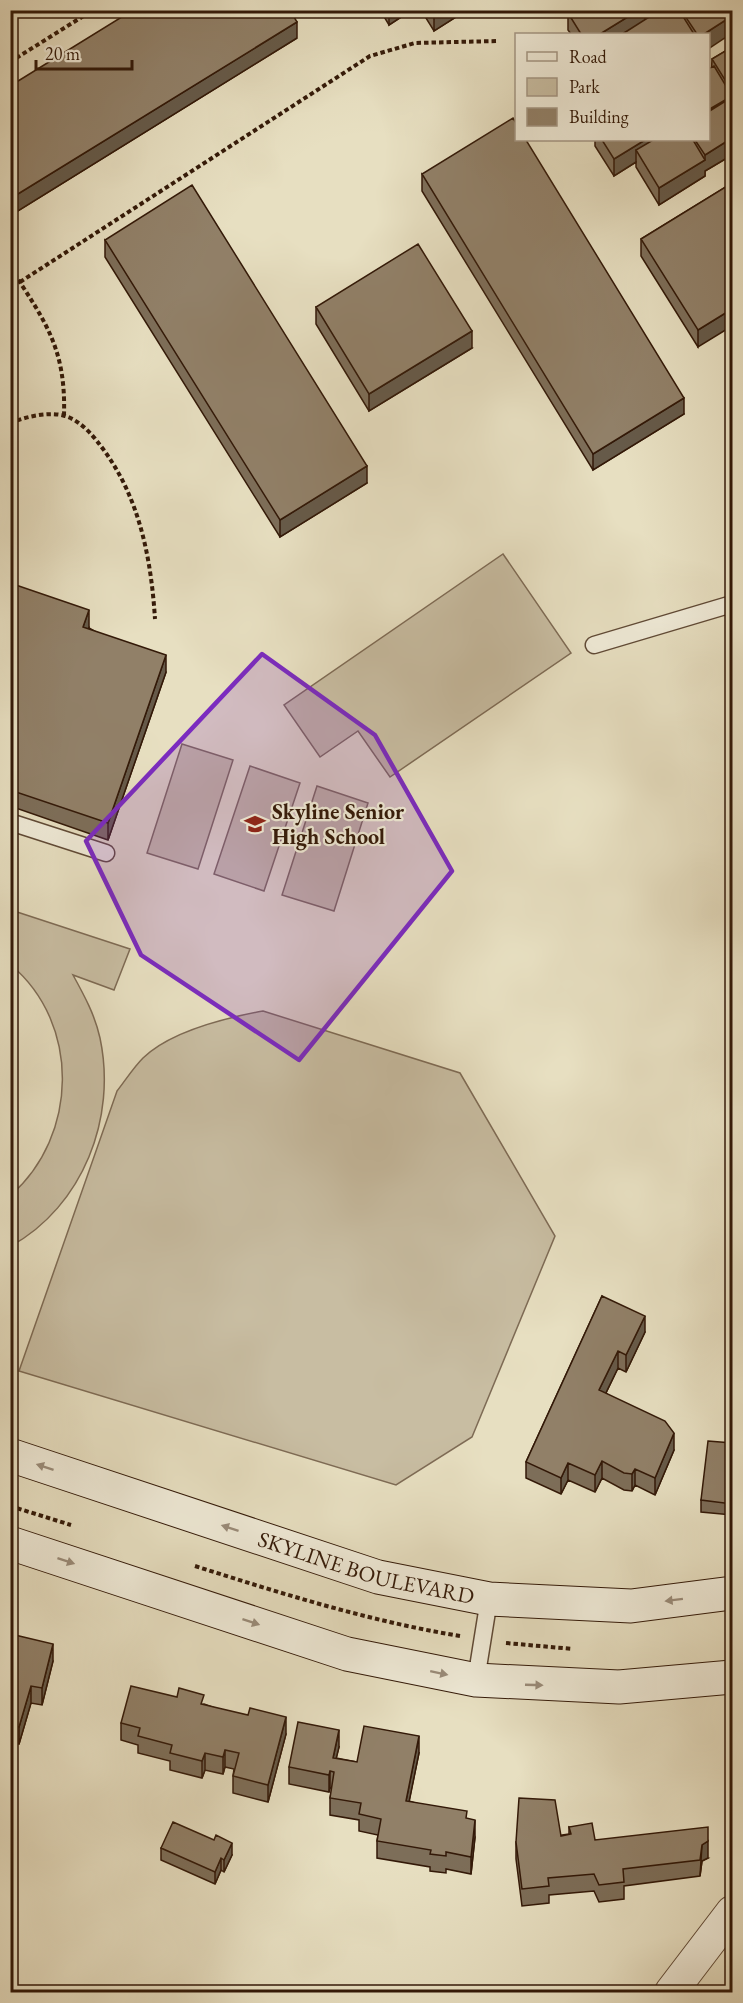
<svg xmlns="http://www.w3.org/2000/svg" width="743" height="2003" font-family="'EB Garamond',serif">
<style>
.green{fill:#c8bda2;stroke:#7e6b55;stroke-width:1.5}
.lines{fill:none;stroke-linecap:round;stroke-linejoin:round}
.lane-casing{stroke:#604a36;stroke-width:19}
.street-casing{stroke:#604a36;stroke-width:34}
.secondary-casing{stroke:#331908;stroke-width:35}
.path{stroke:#331908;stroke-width:4;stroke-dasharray:4.5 3;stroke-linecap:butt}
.lane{stroke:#efead7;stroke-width:16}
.street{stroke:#efead7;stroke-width:32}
.secondary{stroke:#efead7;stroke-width:33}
.wall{fill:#7d6e59;stroke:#331908;stroke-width:1.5}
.shaded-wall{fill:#665a49;stroke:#331908;stroke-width:1.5}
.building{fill:#918068;stroke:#331908;stroke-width:1.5}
.oneway{fill:#9a8c7a}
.marked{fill:#7b2cbf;fill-opacity:0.2;stroke:#7b2cbf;stroke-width:4.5;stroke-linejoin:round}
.labels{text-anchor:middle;stroke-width:4.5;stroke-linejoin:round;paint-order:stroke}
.poi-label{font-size:22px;font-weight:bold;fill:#331908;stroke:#efead7;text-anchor:start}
.street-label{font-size:22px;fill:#331908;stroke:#efead7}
</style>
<rect width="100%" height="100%" fill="#e7dfc1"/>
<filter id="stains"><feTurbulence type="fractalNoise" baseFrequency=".00333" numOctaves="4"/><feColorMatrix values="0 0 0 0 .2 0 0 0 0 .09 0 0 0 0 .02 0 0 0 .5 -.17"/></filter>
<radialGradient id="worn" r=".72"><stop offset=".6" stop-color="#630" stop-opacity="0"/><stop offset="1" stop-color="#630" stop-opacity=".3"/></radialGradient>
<!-- green -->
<path class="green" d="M503,554L571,653L390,777L358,731L320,757L284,705Z
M182,744L233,760L198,869L147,853Z
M250,766L300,783L264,891L214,874Z
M317,786L368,803L334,911L282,895Z
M11,910L130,949L114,990L73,975C84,995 95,1015 100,1038C117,1118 83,1206 11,1246V1195C78,1136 81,1024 11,965Z
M263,1011L460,1073L555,1236L472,1437L396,1485L19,1371L117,1091C125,1081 133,1068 143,1058C171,1031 225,1018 263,1011Z"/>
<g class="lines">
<defs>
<path id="lane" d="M594,645L732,604
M10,822L106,853
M476,1680L489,1599"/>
<path id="street" d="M671,1992L732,1912"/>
<g id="secondary">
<path id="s1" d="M10,1455L378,1577L489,1599L631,1606L732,1593"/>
<path d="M10,1543L347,1654L476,1680L619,1687L732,1677"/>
</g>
</defs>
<!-- lane casing -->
<use href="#lane" class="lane-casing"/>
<!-- street casing -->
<use href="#street" class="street-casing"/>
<!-- secondary casing -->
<use href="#secondary" class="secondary-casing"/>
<!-- path -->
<path class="path" d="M10,62L93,10
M10,267C45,321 66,348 64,415
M20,282L370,56L415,43L497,41
M10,423C25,417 49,411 65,416C79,420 92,434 100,445C139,495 151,557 155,619
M10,1506L71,1525
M195,1566C283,1594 369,1621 460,1636
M506,1643L573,1649"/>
<!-- lane -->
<use href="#lane" class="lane"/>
<!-- street -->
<use href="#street" class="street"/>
<!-- secondary -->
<use href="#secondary" class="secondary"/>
</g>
<!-- wall -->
<path class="wall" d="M380,10H412L389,25Z
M421,10H467L434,31Z
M571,10H732L708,34H571L568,30V13Z
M297,38L13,214L10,210V86Z
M732,47V155L705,171V176L659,205L636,167V162L614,176L595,146V140H708L712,59Z
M422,174L684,414L593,470L422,191Z
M732,183L698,347L641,256V239Z
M105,240L367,483L280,537L105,257Z
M316,307L472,348L369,411L316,324Z
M10,583L89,627V628L166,672L108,840L10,806Z
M602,1296L645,1332L626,1372L618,1368L606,1393L674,1450L655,1495L635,1485L632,1491L624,1490L602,1478L595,1492L568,1480L561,1494L526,1478V1462Z
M732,1443V1515L701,1512V1500Z
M10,1647L53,1661L42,1705L31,1703L19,1744L10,1742Z
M204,1704L286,1734L268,1802L233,1793V1776L234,1769L225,1767L223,1774L205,1770L202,1778L170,1770V1761L138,1753V1745L121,1740V1723Z
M339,1747L336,1758L357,1762L419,1753L409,1801L467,1819L475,1837L471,1874L446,1869V1873L430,1871V1867L377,1858V1841L378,1835L359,1831V1820L330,1815V1798L332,1788H330L329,1792L289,1784V1767Z
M569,1827L595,1840L708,1858L702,1861L700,1876L624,1886V1899L599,1902L594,1891L549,1895V1903L522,1906L516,1859V1842L569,1834Z
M161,1848L232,1855L224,1872L221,1870L215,1884L161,1860Z"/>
<!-- shaded-wall -->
<path class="shaded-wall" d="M389,10H412L389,25Z
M440,10H467L434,31V14Z
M639,10H645V23L624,33V34H600Z
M648,10H664L648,21Z
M732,16V33L708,49V34H704Z
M297,22V38L13,214V197Z
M732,87V112L708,127V110L730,97V88Z
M732,138V155L705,171V176L659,205V188L705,160V155Z
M645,140H672L636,150V162L614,176V159Z
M732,309V326L698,347V330Z
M472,331V348L369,411V394Z
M684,398V414L593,470V454Z
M367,466V483L280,537V520Z
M89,610V627L83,644V627Z
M166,655V672L108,840V823Z
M645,1316V1332L626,1372V1355Z
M618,1351V1368L599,1407V1390Z
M674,1433V1450L655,1495V1478Z
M602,1461V1478L595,1492V1475Z
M568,1463V1480L561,1494V1478Z
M635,1469V1485L632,1491V1474Z
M53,1644V1661L42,1705V1688Z
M31,1686V1703L19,1744V1727Z
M286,1717V1734L268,1802V1785Z
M339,1730V1747L333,1772V1758Z
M419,1736V1753L406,1817V1801Z
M225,1750V1767L223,1774V1757Z
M205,1753V1770L202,1778V1761Z
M330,1771V1788L329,1792V1775Z
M475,1820V1837L471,1874V1857Z
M708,1841V1858L702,1861L700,1876L702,1845Z
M232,1843V1855L224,1872V1860Z
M221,1858V1870L215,1884V1872Z"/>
<!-- building -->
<path class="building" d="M133,10H290L297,22L13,197L10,193V86Z
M431,10H440L434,14Z
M571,10H639L600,34H581L568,13Z
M660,10H679L694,34H625L624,33Z
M681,10H732V16L704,34H697Z
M732,47V87L730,88L712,59Z
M714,66L732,96L708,110V69Z
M732,97V138L705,155L695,140H708V112Z
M513,118L516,123V140H526L684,398L593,454L422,174Z
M602,140H645L614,159Z
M653,140H693L705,160L659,188L636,150Z
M732,183V309L698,330L641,239Z
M192,185L367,466L280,520L105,240Z
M418,244L472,331L369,394L316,307Z
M10,583L89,610L83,627L166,655L108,823L10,790Z
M602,1296L645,1316L626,1355L618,1351L599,1390L665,1421L674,1433L655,1478L635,1469L632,1474L624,1473L602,1461L595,1475L568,1463L561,1478L526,1462Z
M708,1441L732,1443V1504L701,1500Z
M15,1635L53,1644L42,1688L31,1686L19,1727L10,1725V1647L12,1648Z
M131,1686L177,1697L179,1688L204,1695L201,1704L248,1715L250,1708L286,1717L268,1785L233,1776L239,1753L225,1750L223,1757L205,1753L202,1761L170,1753L172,1745L138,1736L140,1728L121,1723Z
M298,1722L339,1730L333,1758L357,1762L364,1726L419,1736L406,1801L467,1811L466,1818L475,1820L471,1857L446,1852V1856L430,1854L431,1850L377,1841L381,1819L359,1814L361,1803L330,1798L334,1772L330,1771L329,1775L289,1767Z
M519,1798L555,1800L561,1836L571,1834L569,1827L592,1823L595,1840L708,1827V1841L702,1845L700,1860L623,1869L624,1882L599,1885L594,1874L548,1878L549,1886L522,1889L516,1842Z
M173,1822L214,1840L216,1835L232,1843L224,1860L221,1858L215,1872L161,1848Z"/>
<!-- one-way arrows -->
<defs><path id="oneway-solid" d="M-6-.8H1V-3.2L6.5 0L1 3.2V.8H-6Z" transform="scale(1.5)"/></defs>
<g class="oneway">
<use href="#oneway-solid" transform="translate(45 1467) rotate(-162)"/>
<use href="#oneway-solid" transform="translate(230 1528) rotate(-162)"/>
<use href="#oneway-solid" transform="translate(66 1561) rotate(18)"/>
<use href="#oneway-solid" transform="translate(674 1600) rotate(173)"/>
<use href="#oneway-solid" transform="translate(251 1622) rotate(18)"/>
<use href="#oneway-solid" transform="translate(439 1673) rotate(12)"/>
<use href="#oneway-solid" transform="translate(534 1685) rotate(2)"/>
</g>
<!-- marked area -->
<path class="marked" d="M262,654L375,735L452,871L299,1060L141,955L86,841Z"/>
<!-- icons -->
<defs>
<symbol id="school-bare" viewBox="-9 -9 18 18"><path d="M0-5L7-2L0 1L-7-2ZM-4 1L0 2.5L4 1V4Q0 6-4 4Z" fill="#8f2418" stroke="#efead7" stroke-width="2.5" paint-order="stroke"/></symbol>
</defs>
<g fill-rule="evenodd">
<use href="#school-bare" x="240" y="809" width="30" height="30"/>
</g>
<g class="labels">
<!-- poi labels -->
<g class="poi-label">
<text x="272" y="819">Skyline Senior<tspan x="272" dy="25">High School</tspan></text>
</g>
<!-- street labels -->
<g class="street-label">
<text dy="8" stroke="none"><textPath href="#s1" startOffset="374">SKYLINE BOULEVARD</textPath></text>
</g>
</g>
<!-- margin -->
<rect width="743" height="2003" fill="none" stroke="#e7dfc1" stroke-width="36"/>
<rect x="12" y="12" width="719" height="1979" fill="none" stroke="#331908" stroke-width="3"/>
<rect x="18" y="18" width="707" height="1967" fill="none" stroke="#331908" stroke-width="1.5"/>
<!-- legend -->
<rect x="515" y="33" width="195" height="108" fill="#efead7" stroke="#a49684" stroke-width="1.5"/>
<rect x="527" y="52" width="30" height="9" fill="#efead7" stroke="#a49684" stroke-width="1.5"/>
<text x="569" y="63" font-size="18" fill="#331908">Road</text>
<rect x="527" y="78" width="30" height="18" fill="#c8bda2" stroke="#a49684" stroke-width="1.5"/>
<text x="569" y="93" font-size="18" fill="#331908">Park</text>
<rect x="527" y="108" width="30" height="18" fill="#918068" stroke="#a49684" stroke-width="1.5"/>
<text x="569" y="123" font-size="18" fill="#331908">Building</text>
<!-- scale -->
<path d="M36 60v9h96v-9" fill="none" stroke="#331908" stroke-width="3"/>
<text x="45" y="60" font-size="18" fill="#331908" stroke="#efead7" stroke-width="4.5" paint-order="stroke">20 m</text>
<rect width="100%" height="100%" filter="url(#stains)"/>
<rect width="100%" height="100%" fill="url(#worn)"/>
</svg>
